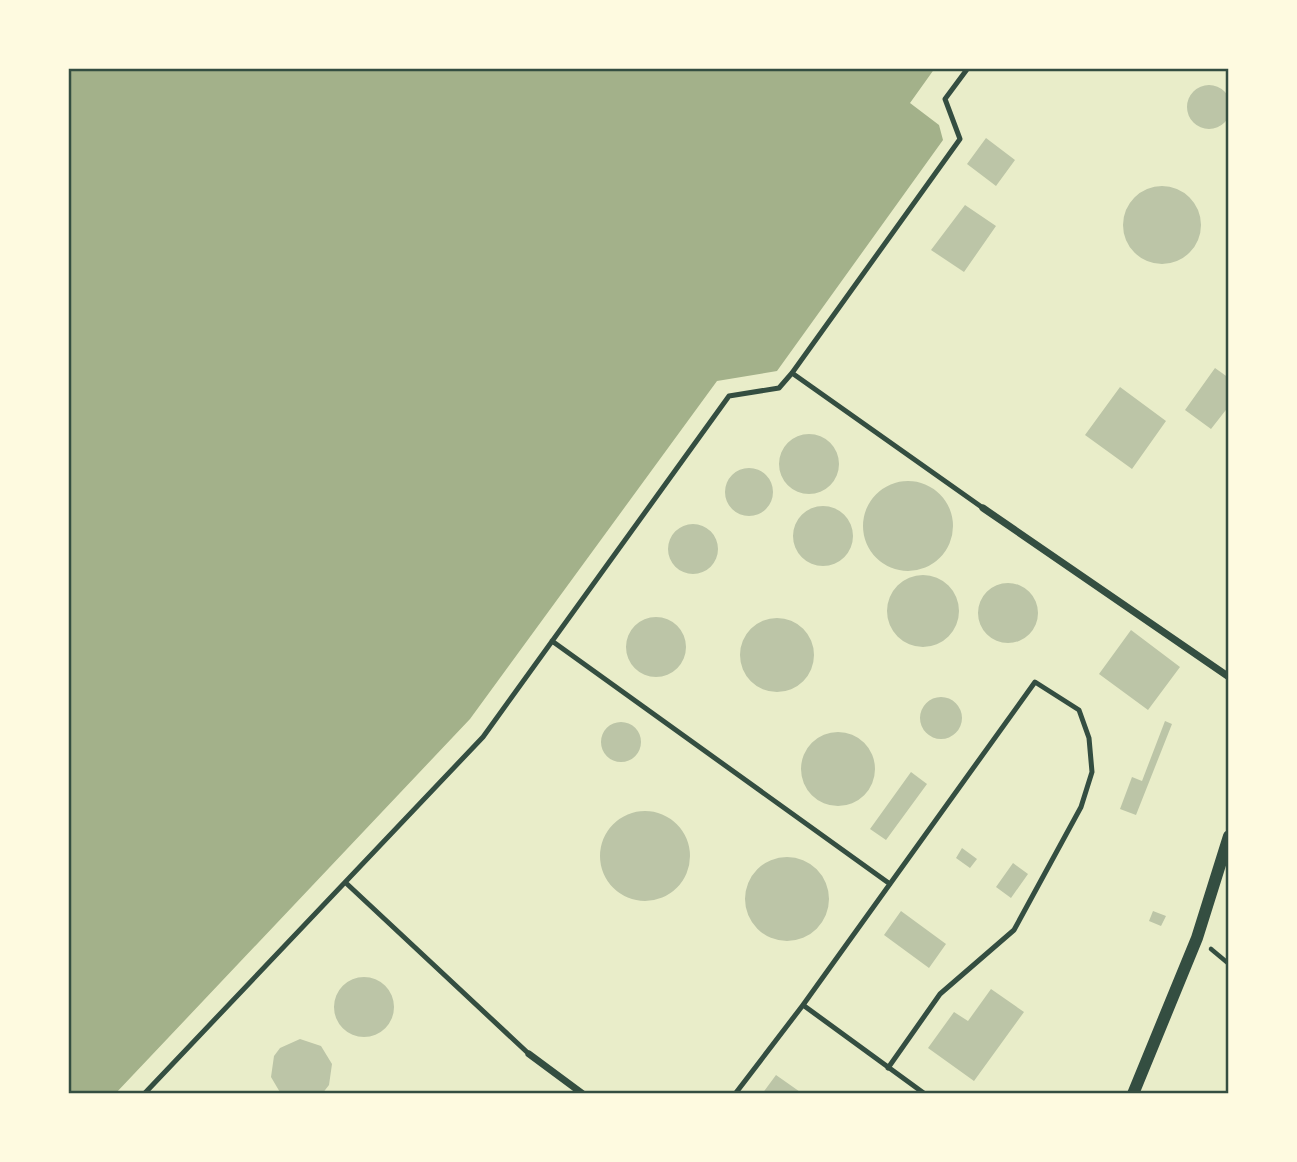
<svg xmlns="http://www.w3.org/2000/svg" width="1297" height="1162" font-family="'DejaVu Sans',sans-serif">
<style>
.water{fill:#a3b18a}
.building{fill:#bcc5a7}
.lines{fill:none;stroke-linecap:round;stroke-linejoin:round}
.path{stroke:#344e41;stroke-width:4.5}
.service{stroke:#344e41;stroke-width:5}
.minor{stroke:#344e41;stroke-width:7}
.tertiary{stroke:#344e41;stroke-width:12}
.neatline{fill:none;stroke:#344e41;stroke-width:2.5}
</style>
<rect width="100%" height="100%" fill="#e9edc9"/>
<!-- water -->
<path class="water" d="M68,68H935L910,103L939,125L943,140L777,371L717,381L470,719L115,1094H68Z"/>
<!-- building -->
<path class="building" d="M1187 107a22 22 0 1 1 44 0a22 22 0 1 1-44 0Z
M986,138L1015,160L996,186L967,164Z
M1123 225a39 39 0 1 1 78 0a39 39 0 1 1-78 0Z
M965,205L996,226L964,272L931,250Z
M1215,368L1229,378V406L1211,429L1185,410Z
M1120,387L1166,421L1132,469L1085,435Z
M779 464a30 30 0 1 1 60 0a30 30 0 1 1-60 0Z
M725 492a24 24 0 1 1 48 0a24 24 0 1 1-48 0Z
M863 526a45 45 0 1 1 90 0a45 45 0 1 1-90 0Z
M793 536a30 30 0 1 1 60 0a30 30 0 1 1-60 0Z
M668 549a25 25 0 1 1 50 0a25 25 0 1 1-50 0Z
M887 611a36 36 0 1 1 72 0a36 36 0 1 1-72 0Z
M978 613a30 30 0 1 1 60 0a30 30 0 1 1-60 0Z
M626 647a30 30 0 1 1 60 0a30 30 0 1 1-60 0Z
M740 655a37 37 0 1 1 74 0a37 37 0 1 1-74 0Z
M1131,630L1180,667L1148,710L1099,674Z
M920 718a21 21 0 1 1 42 0a21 21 0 1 1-42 0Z
M1165,721L1172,724L1136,815L1120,809L1132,777L1142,781Z
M601 742a20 20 0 1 1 40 0a20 20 0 1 1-40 0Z
M801 769a37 37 0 1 1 74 0a37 37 0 1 1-74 0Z
M911,772L927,784L886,840L870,829Z
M600 856a45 45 0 1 1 90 0a45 45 0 1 1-90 0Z
M962,848L977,859L970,868L956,858Z
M745 899a42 42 0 1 1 84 0a42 42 0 1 1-84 0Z
M1013,863L1028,874L1011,898L996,887Z
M901,911L946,944L929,968L884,935Z
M1153,911L1166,916L1161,926L1149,921Z
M334 1007a30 30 0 1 1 60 0a30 30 0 1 1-60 0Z
M991,989L1024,1012L974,1081L928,1048L954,1012L968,1021Z
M300,1039L321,1046L332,1064L329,1085L322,1094H281L271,1077L274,1056L280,1048Z
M776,1075L803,1094H762Z"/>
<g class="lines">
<!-- path -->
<path class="path" d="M1211,949L1229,964"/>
<!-- service -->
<path class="service" d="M792,373L983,508
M552,641L890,884
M346,883L529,1054
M803,1005L1035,682L1079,710L1089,738L1092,772L1081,807L1014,930L940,994L888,1068
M144,1094L483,737L729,396L779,388L792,373L960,139L945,99L968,68
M735,1094L803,1005L925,1094"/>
<!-- minor -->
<path class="minor" d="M983,508L1229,677
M529,1054L583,1094"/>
<!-- tertiary -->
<path class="tertiary" d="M1133,1094L1197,938L1229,836"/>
</g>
<!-- border -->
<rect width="1297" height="1162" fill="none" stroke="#fefae0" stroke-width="140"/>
<rect x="70" y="70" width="1157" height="1022" class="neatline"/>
</svg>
